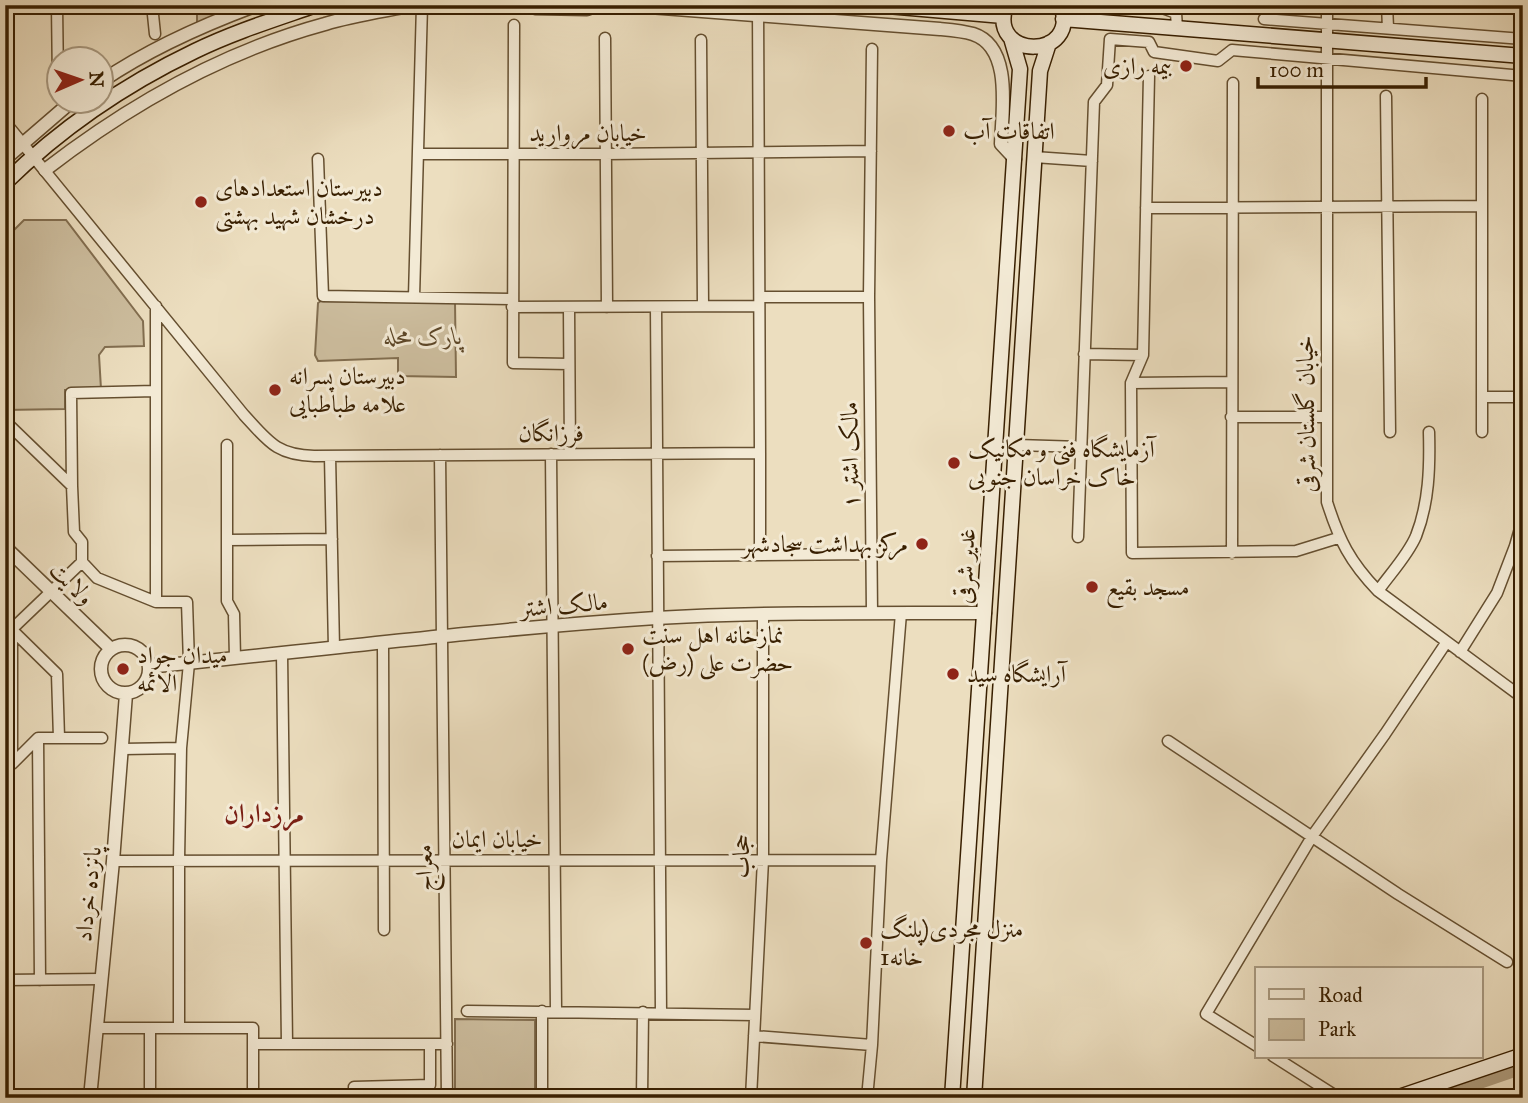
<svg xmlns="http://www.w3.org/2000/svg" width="1528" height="1103" font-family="'IM FELL Great Primer',Amiri,serif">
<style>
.green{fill:#cdbe9f;stroke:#826e50;stroke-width:2}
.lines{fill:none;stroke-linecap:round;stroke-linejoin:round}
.canal{stroke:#af9d7e;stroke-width:12}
.minor-casing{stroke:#654f30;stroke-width:13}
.tertiary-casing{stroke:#654f30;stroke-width:15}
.secondary-casing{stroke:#381f01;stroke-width:17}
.minor{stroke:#f3ead5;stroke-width:10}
.tertiary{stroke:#f3ead5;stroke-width:12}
.secondary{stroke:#f3ead5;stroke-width:14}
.poi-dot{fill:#8f2418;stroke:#f3ead5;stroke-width:2.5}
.labels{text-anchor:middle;stroke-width:6;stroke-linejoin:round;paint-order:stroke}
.poi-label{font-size:24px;fill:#381f01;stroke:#f3ead5;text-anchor:start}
.street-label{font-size:24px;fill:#381f01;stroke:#f3ead5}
.park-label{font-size:24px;font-style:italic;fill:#5d4728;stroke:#f3ead5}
.neighbourhood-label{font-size:26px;font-weight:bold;fill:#7a1f14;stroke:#f3ead5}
</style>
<rect width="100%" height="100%" fill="#ecdebf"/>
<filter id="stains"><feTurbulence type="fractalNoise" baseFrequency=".00286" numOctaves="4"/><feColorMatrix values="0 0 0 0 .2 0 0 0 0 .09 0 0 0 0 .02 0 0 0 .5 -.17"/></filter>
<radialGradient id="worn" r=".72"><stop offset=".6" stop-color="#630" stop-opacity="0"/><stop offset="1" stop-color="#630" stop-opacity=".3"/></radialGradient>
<!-- green -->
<path class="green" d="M197,5H248L197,26Z
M24,220H66L143,321L144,346L105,347L99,355L101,389L65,390V409L5,410V239Z
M321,301L455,302L456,377L398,376V358L318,361L315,355L318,303Z
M455,1019L535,1020V1098H455Z"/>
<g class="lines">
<!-- canal -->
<path class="canal" d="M1436,1098L1523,1068"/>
<defs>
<path id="minor" d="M57,5L58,83
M152,5L155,34
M1162,5V8L1176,13L1177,28
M1327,5V502C1339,540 1350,562 1378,591L1523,698
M1387,5L1388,28
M1480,5V8
M1264,19L1523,39
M514,25L513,363L569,364
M605,38L607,307
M701,40L703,306
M872,49L869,297L872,613
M1149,76L1143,355L1131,383L1132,553L1296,551L1338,538
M1386,96L1390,432
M5,122L244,415C268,441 276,455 314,456L760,453L758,5
M418,154H606L871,151
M1034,157L1092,161
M318,159L323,296L512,299
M1146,208L1482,206
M414,297L422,5
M760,297H869
M512,307L759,306
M569,307L570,454
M656,307L661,1013
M1084,354L1143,355
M1131,383L1231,382
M1482,397H1523
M1231,417H1327
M5,424H8L72,486L71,393L155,391
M1482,432V99
M227,445V601L234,614L235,658
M1017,445L1081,447
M760,453V555
M551,454L556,1011
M440,455L447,1098
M330,456L334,648
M72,486L74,532L82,542V562L97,578L156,602H187L189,663L181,748L179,860V1028
M1078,537L1094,102L1107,85L1110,39L1149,42L1154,52L1218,61L1232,50L1523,76
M227,540L332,539
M1232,553L1233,83
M657,556L872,554
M1378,591C1390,574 1408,555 1416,536C1429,503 1430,467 1429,432
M156,602V306
M5,623L57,674L59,738
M12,629L82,562
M383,644L384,930
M1460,652L1497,593L1515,546L1523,518
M282,654L287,1044
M38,738L40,980
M1168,741L1398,894L1507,962
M123,749L181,748
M12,764V629
M12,764L38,738H102
M113,861L881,860
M5,980L101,979
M467,1011L755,1015
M542,1011V1098
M97,1028H253V1098
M754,1036L872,1045
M253,1044H447
M1257,1046L1206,1014L1313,835L1385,734L1446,643
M1273,1056L1339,1098
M150,1098V1028
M354,1098V1087L430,1085V1044
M642,1098L643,1012
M751,1098L763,860V615
M867,1098L872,1045L881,860L901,613"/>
<path id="tertiary" d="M532,5L535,8L587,9L598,5
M623,5L940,29C951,30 963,31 973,34C1013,47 1002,112 1001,144L1015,159
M102,81C149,49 203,25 257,5
M5,159L71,102
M45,170C129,105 222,52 325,24C354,15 385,11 414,5
M5,547L111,649
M101 669a24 24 0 1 1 48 0a24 24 0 1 1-48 0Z
M149,667C318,650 487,629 656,618C765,612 875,613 985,613
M90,1098L113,861L126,694"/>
<path id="secondary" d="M876,5L1003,16
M1006,5C987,61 1081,60 1061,5
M1063,19L1523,56
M5,183C60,129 126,84 195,51C234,32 276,19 316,5
M952,1098L1020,69L1011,38
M974,1098L1040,71L1049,43
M1396,1098L1523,1055"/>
</defs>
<!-- minor casing -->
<use href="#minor" class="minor-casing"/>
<!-- tertiary casing -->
<use href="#tertiary" class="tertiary-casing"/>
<!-- secondary casing -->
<use href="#secondary" class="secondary-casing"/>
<!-- minor -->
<use href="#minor" class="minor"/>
<!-- tertiary -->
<use href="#tertiary" class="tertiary"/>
<!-- secondary -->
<use href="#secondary" class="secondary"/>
</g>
<!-- markers -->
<g class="poi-dot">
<circle cx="1186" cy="66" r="7"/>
<circle cx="949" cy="131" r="7"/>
<circle cx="201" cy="202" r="7"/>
<circle cx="275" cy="390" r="7"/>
<circle cx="954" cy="463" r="7"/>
<circle cx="922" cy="544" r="7"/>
<circle cx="1092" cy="587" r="7"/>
<circle cx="628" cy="649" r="7"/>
<circle cx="123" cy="669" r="7"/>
<circle cx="953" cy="674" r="7"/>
<circle cx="866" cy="943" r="7"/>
</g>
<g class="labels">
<!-- poi labels -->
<g class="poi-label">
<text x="1172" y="74" text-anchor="end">بیمه رازی</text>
<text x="963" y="139">اتفاقات آب</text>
<text x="215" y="196">دبیرستان استعدادهای<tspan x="215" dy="28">درخشان شهید بهشتی</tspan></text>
<text x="289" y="384">دبیرستان پسرانه<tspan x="289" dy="28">علامه طباطبایی</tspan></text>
<text x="968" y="457">آزمایشگاه فنی و مکانیک<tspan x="968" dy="28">خاک خراسان جنوبی</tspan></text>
<text x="908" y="552" text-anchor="end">مرکز بهداشت سجادشهر</text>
<text x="1106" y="595">مسجد بقیع</text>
<text x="642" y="643">نمازخانه اهل سنت<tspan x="642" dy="28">حضرت علی (رض)</tspan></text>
<text x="137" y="663">میدان جواد<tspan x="137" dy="28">الائمه</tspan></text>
<text x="967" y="682">آرایشگاه سید</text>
<text x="880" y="937">منزل مجردی(پلنگ<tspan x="880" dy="28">خانه1</tspan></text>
</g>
<!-- street labels -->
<g class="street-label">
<text x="588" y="141">خیابان مروارید</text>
<text transform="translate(1306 414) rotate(-91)" y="8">خیابان گلستان شرقی</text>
<text x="551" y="441">فرزانگان</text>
<text transform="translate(850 455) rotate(-91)" y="8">مالک اشتر ۱</text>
<text transform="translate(965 566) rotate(-87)" y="8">غدیر شرقی</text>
<text transform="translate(72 583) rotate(44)" y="8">ولایت</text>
<text transform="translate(564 605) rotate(-5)" y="8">مالک اشتر</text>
<text x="497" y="847">خیابان ایمان</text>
<text transform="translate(741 856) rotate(-89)" y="8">حجاب</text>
<text transform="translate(424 868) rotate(-91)" y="8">معراج</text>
<text transform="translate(88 894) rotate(-84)" y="8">پانزده خرداد</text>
</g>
<!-- park labels -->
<g class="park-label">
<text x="423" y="344">پارک محله</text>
</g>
<!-- neighbourhood labels -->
<g class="neighbourhood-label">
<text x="264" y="822">مرزداران</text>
</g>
</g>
<!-- margin -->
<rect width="1528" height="1103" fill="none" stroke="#ecdebf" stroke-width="28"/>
<rect x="7" y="7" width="1514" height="1089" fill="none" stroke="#381f01" stroke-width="3.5"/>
<rect x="14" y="14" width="1500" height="1075" fill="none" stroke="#381f01" stroke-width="2"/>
<!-- legend -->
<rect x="1255" y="967" width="228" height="91" fill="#f3ead5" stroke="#a89980" stroke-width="2"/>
<rect x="1269" y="989" width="35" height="10" fill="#f3ead5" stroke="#a89980" stroke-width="2"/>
<text x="1318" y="1002" font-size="21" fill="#381f01">Road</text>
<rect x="1269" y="1019" width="35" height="21" fill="#cdbe9f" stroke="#a89980" stroke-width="2"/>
<text x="1318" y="1036" font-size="21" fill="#381f01">Park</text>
<!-- north arrow -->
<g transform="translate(80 80) rotate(88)"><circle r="33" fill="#f3ead5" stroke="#a89980" stroke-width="2"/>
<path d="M0-5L12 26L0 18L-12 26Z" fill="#8f2418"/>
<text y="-10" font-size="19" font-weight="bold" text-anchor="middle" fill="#381f01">N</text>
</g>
<!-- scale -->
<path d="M1258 77v10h168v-10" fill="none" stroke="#381f01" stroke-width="3.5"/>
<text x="1269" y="77" font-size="21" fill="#381f01" stroke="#f3ead5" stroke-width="5" paint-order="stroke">100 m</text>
<rect width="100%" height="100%" filter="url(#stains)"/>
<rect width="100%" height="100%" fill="url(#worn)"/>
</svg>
